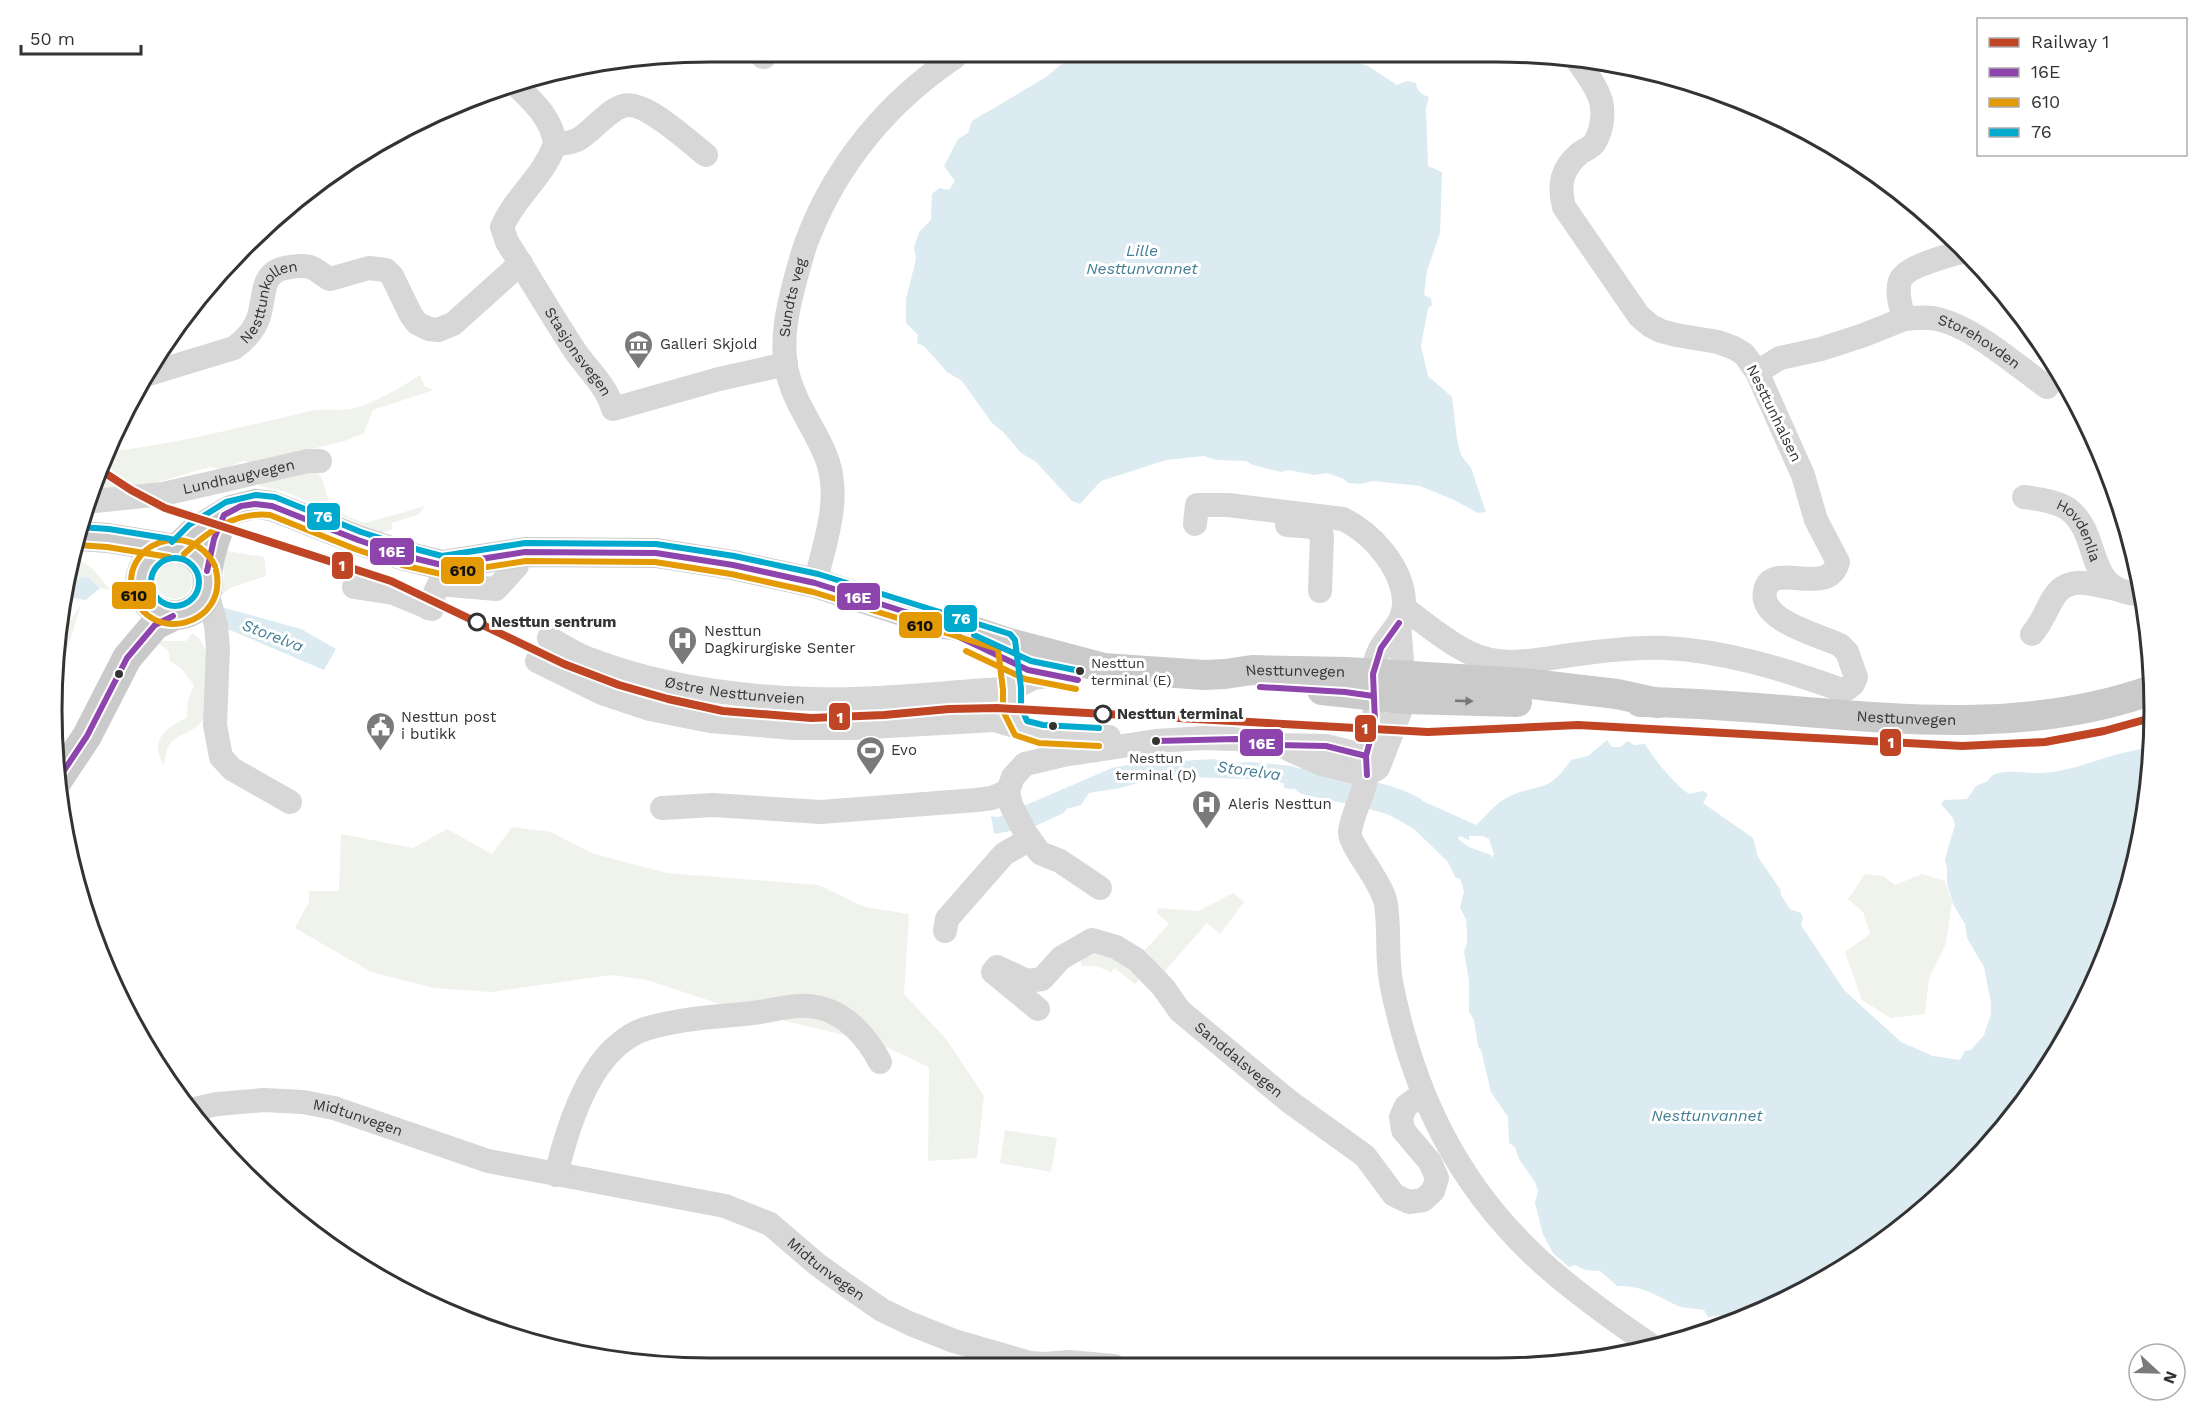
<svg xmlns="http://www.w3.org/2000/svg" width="2205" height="1420" font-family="'Work Sans',sans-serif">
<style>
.green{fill:#f0f3ec}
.water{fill:#dcebf1;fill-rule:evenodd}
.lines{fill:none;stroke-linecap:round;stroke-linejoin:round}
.river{stroke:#dcebf1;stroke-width:28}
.minor{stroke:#d7d7d7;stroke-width:24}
.major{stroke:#cacaca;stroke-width:30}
.bus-1-casing{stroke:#fff;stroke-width:10}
.bus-2-casing{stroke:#fff;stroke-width:10}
.bus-3-casing{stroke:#fff;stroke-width:10}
.bus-1{stroke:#8e44ad;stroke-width:6}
.bus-2{stroke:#e39a05;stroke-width:6}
.bus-3{stroke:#00a9ce;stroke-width:6}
.rail-1-casing{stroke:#fff;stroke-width:12}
.rail-1{stroke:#bf4525;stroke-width:8}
.oneway{fill:#777}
.stop-dot{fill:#fff;stroke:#333;stroke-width:3}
.bus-dot{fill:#333;stroke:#fff;stroke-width:2}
.labels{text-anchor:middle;stroke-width:6;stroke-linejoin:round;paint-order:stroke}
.bus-label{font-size:14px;fill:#333;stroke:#fff;text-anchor:start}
.street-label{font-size:15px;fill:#333;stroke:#fff}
.poi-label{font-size:15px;fill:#333;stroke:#fff;text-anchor:start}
.stop-label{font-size:15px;font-weight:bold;fill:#333;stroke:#fff;text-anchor:start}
.water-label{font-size:16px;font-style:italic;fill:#427d93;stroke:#fff}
.rim{fill:none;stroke:#333;stroke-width:3}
.line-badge{stroke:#fff;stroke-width:2}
.badge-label{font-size:16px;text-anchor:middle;font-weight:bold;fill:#fff}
.pale-badge-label{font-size:16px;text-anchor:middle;font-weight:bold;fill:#111}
</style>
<rect width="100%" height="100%" fill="#fff"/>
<!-- green -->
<path class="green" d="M420,375L425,387L434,390L373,410L364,433L345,441L253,463L244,461L222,469L210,467L158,482L113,489L91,488L107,452C176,444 242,427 310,411C324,408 341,412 355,408C375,403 403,386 420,375Z
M313,471L319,474L323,482L329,501L348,517L365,523L425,506L418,515L391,523L393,529L382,533L286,492L259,486L260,483Z
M221,550L264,557L266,576L230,588L220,597L224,575Z
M74,556L93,569L110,590L100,588L88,577L70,580Z
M156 581a18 18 0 1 1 36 0a18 18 0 1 1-36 0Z
M81,605L68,647L54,659L59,636Z
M192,633L199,638L207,652V722L202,721C194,733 176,733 168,747C165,752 166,760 164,765C149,741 165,727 187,718L188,701L194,685L181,668L170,661L168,650L157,643L162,641H186Z
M512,827L551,832L594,854L667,873L818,885L865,907L909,914L904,994L946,1039L984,1096L977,1158L928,1161L929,1067L877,1043L732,1008L647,980L611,975L491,992L434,988L371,972L295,928L309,902V891H339L341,834L413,848L447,829L492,854Z
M1865,874L1883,876L1895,885L1922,874L1945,881L1952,902L1946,943L1929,978L1925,1014L1891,1018L1862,1000L1845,952L1870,934L1863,912L1848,899Z
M1233,893L1244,902L1220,934L1207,923L1164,972L1145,950L1169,924L1157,913L1158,908L1198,911Z
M1090,952H1101L1144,975L1135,984L1114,968L1111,973C1101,967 1094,965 1082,966L1079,956Z
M1005,1130L1057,1138L1051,1172L1000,1163Z"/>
<!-- water -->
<path class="water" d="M1070,57H1342L1368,66L1397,85L1407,81L1416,83C1416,90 1422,95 1429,97L1426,108L1428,166L1442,172L1440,233L1427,271L1424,295L1431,298L1432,305L1428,308L1421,346L1428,376L1452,397L1457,439L1461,455L1471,468L1486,512L1478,513L1454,500L1420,486L1373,481L1361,484L1348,483L1344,479L1327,473L1314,475L1289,470L1281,472L1253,465L1246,461L1216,460L1204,456L1166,460L1101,481L1080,504L1072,501L1036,462L1021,453L1003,432L992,423L962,381L947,372L924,346L917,343L918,335L906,323V299L916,259L914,247L919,232L931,220L932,194L939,188L949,190L955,181L944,166L958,139L968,133L972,121L1046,77Z
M88,577L100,588L86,600L73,598L69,604L72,610L60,628L70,580Z
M218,606L301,629L336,649L324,670L223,627Z
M1607,740L1612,747H1620L1628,741L1634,745L1645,744C1654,759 1674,784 1689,794L1703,791L1708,794L1703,803L1753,838L1758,857L1780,889L1781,895L1790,909L1801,913L1803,918L1801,925L1844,990L1901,1042L1933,1056L1960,1060L1965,1051L1971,1050L1984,1035L1991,1014V1003L1984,967L1967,938L1965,924L1953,904L1947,883V868L1945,859L1955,825L1953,818L1941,804L1944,800L1967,799L1976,786L1988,781C1993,766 2028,774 2041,773C2070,772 2099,758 2127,752C2135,750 2142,749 2150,746L2148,796L2119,922L2066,1039L1991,1144L1896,1233L1787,1301L1734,1319L1725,1315L1708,1317L1704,1310C1695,1308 1683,1309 1676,1305C1653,1294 1644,1286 1617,1286L1600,1271L1585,1270L1575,1265L1569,1267L1553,1253L1543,1234L1535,1203L1538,1191L1535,1182L1519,1159L1515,1147L1509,1143L1508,1117L1491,1092L1481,1050L1478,1046L1474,1020L1469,1012V980L1464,952L1467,942V932L1466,919L1460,908L1464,891L1460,879L1455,877L1448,862L1414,829L1374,806L1380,791L1405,793L1476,825C1486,817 1495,803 1508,797C1540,782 1547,795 1571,760L1588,756ZM1460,836L1469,840V836H1483L1489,839L1494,854L1491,858V855L1469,847L1458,839Z
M1213,759L1229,763L1252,762L1292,766L1341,783L1345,788L1342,799C1326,784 1304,792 1284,788V784L1275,780L1164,776L1120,788L1089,793L1081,805L1066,809L1064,813L1033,827L994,834L991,816L998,817L1112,768L1132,764Z"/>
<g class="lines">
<!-- river -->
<path class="river" d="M1307,781C1336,788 1389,796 1412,810"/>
<!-- minor -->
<g class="minor">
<path d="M763,57H764"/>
<path id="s1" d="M513,82C531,100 552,117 555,144C543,178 516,195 502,227L507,242C530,278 552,316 575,351C588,370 607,386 613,409L719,379L786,364"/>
<path d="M555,144C577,143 581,139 596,125C603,119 614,108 623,106C644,99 689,142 706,155"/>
<path id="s2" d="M1904,319C1916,318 1929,316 1941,320C1976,329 2017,366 2047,387"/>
<path d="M1757,372L1780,358L1821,349L1864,335L1904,319C1901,307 1896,293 1900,281C1905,266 1949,256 1964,251"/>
<path id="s3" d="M142,376L234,348C245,340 255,330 259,316C266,292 260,270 291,267C297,266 304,265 310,267C317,269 323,276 330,279L369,268L386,270L392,276L411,315L417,323L429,329L438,330L453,324L521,263"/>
<path id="s4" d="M2024,497C2038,499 2056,501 2068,509C2103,535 2083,593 2140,594"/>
<path id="s5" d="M85,502L163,494L308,461H320"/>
<path d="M1195,524L1197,505H1228L1343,519C1372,533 1403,568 1404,602C1405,622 1389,633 1380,649C1377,655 1374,665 1373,672C1370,690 1377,709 1374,726C1373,736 1368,745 1366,755C1365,761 1368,768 1367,774C1365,793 1353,811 1350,831C1348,845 1382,881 1386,904C1390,931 1386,960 1392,987C1414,1094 1457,1184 1538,1259C1574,1292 1615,1321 1655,1348"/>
<path d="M1287,525L1314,527L1322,536L1320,591"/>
<path id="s6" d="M815,583C825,542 843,495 825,454C812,423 793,402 786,367C781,336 788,307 796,277C800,264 803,250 808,238C837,163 889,101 955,57"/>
<path d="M354,587L393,593L432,609"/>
<path d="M207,593L216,625L218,648L215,725L221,757L232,769L290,802"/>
<path d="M428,608L439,584L496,589L517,566"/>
<path d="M1404,608C1425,623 1445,641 1468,652C1502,669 1535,660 1571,655C1602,651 1634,647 1666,648C1725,651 1783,669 1839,689H1847L1853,684L1856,677L1847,652L1840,645C1819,635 1759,621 1765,591C1771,559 1828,599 1838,562L1816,520L1803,475L1794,455L1757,372L1744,354L1734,348L1718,342L1676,335L1661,331L1651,326L1639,316L1564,207C1558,184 1562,168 1580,153C1585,150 1592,147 1595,142C1602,130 1604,114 1601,101C1596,84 1584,71 1575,57"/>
<path d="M2032,634C2041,624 2045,613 2051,602C2066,572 2091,585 2117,589"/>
<path id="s7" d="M549,638C562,645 575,654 589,659C659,686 738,697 812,699C875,701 939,693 1002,689"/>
<path d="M1006,642L1012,689V709L1021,728L1041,734L1109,737"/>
<path d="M537,661L602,693L650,709L710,721L793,728H852L995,720L1021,728"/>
<path d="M1012,689L1033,678L1054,675"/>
<path d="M1290,750L1322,764L1367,775"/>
<path d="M1375,770L1378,768L1405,699L1399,623"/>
<path d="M662,808L713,805L821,812L977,800L992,798L1008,791"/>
<path d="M1100,888L1060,861L1040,853L1026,834L1011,805L1008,791L1013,777L1025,764L1063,755L1156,741L1203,738L1236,739L1277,745L1326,746L1366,756"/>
<path d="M945,931L947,919L1004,854L1030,839"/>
<path id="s8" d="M1038,1009L993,972L997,967L1027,981L1042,979L1061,958L1092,940L1116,947L1137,960L1163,987L1180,1011L1290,1102L1365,1156L1394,1195L1409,1202L1423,1200L1433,1191L1437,1178L1430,1162L1403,1130L1401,1117L1406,1106L1422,1094"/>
<path id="s9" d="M190,1110L217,1104L264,1100L303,1102L334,1108L488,1161L725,1206L770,1224L818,1265L850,1288L882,1310L911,1324L954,1341L1030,1363L1045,1364L1069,1362L1114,1366"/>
<path d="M556,1175C566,1133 584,1073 618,1045C626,1038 636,1032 645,1029C680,1018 718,1017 753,1013C776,1010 799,1002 821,1008C848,1015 868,1039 880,1062"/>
</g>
<!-- major -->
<g class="major">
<path d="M79,536L108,538L170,548"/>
<path id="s10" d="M178,548L194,532L231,510L255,504L272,506L358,540L405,556L442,565L525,552L656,553L733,565L815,583L943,624L958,626L1006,642L1104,668L1204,675L1225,674L1252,670L1347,672L1523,683L1617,694L1658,703"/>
<path d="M207,571C181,519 117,567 149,604C165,622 197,618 206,594C210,585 206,577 208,567C211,549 217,532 224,515"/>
<path d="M1322,690L1405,699L1517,702"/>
<path id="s11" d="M1640,702C1811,703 1985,749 2152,690"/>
<path d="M57,781L87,736L127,658L155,625L173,616"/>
</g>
<defs>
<path id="bus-1" d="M207,571L214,539L224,515L241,506L255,504L272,506L358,540L405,556L442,565L525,552L656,553L733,565L815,583L943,624L951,633L1028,670L1078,680
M1260,687L1345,692L1373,696
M1156,741L1236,739L1277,745L1326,746L1366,756
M1367,775L1366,756L1375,722L1373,674L1381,648L1399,623
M57,781L87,736L127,658L155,625L173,616"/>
<path id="bus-2" d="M78,545L107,547L169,557
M184,554C207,532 236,511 270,515L355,549L402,565L441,574L526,561L655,562L731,574L813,592L998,649L1003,690V711L1015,735L1039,743L1099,746
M215,566C189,515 119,546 133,593C149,646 229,626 216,570
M966,651L1025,679L1076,689"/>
<path id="bus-3" d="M80,527L109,529L171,539
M172,542L189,525L226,502L256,495L275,497L361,532L408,547L442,556L525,543L656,544L734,556L818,574L1010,634L1015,640L1021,688V707L1027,721L1043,725L1099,728
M151 582a24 24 0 1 1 48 0a24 24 0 1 1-48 0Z
M974,635L1031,661L1080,671"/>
</defs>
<!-- bus-1 casing -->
<use href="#bus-1" class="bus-1-casing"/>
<!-- bus-2 casing -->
<use href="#bus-2" class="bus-2-casing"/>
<!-- bus-3 casing -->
<use href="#bus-3" class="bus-3-casing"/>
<!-- bus-1 -->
<use href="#bus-1" class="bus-1"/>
<!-- bus-2 -->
<use href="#bus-2" class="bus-2"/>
<!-- bus-3 -->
<use href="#bus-3" class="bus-3"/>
<defs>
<path id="rail-1" d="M99,469L131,490L165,508L391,581L564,664L619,685L668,699L723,711L811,718L884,715L949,709L997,708L1428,732L1578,725L1962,746L2045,742L2104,731L2151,718"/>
</defs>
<!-- rail-1 casing -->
<use href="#rail-1" class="rail-1-casing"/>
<!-- rail-1 -->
<use href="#rail-1" class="rail-1"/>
</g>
<!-- one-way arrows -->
<defs><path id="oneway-solid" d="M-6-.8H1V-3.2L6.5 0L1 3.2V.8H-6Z" transform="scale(1.5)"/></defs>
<use class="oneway" href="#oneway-solid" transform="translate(1464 701) rotate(2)"/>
<!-- icons -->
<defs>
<symbol id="museum-pin" viewBox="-11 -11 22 30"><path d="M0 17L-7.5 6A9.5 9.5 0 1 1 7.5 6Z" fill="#7a7a7a" stroke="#fff"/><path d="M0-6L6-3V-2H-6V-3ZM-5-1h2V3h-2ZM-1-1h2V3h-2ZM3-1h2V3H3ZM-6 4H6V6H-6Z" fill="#fff"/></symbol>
<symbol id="hospital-pin" viewBox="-11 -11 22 30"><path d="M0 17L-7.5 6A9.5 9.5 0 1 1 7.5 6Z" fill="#7a7a7a" stroke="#fff"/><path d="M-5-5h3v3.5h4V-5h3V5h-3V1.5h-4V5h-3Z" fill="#fff"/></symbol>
<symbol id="civic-pin" viewBox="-11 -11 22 30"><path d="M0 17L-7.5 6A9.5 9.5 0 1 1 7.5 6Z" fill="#7a7a7a" stroke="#fff"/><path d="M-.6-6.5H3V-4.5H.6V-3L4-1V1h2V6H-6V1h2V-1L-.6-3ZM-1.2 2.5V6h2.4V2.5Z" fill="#fff"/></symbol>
<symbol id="stadium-pin" viewBox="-11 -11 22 30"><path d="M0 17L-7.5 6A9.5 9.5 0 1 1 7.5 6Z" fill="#7a7a7a" stroke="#fff"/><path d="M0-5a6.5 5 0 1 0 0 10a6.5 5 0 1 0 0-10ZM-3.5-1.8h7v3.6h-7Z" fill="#fff"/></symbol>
</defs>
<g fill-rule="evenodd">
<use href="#museum-pin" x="622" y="328" width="33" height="45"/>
<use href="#hospital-pin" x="666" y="624" width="33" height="45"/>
<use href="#civic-pin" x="364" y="710" width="33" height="45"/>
<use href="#stadium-pin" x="854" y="734" width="33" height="45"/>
<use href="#hospital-pin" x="1190" y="788" width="33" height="45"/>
</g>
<!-- markers -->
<g class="stop-dot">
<circle cx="477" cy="622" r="8"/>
<circle cx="1103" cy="714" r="8"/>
</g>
<g class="bus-dot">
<circle cx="1080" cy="671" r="5"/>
<circle cx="119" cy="674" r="5"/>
<circle cx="1053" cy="726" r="5"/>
<circle cx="1156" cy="741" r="5"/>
</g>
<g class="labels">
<!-- bus labels -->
<g class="bus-label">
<text x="1091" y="668">Nesttun<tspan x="1091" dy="17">terminal (E)</tspan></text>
<text x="1156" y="763" text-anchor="middle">Nesttun<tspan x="1156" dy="17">terminal (D)</tspan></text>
</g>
<!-- street labels -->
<g class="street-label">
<text dy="5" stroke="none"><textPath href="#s6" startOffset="298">Sundts veg</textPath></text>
<text dy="5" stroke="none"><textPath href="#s3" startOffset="158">Nesttunkollen</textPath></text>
<text dy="5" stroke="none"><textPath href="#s2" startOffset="81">Storehovden</textPath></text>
<text dy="5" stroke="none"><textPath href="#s1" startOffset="322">Stasjonsvegen</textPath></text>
<text transform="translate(1774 413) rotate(64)" y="5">Nesttunhalsen</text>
<text dy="5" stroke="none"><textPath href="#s5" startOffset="156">Lundhaugvegen</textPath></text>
<text dy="5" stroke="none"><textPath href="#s4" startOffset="70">Hovdenlia</textPath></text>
<text dy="5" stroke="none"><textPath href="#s10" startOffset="1158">Nesttunvegen</textPath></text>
<text dy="5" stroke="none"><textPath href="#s7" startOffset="195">Østre Nesttunveien</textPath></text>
<text dy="5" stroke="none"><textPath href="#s11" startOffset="267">Nesttunvegen</textPath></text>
<text dy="5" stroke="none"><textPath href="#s8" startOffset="370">Sanddalsvegen</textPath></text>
<text dy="5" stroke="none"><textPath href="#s9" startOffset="171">Midtunvegen</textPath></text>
<text dy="5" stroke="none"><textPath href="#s9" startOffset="670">Midtunvegen</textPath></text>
</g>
<!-- poi labels -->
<g class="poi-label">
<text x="660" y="349">Galleri Skjold</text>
<text x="704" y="636">Nesttun<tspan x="704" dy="17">Dagkirurgiske Senter</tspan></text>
<text x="401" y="722">Nesttun post<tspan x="401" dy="17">i butikk</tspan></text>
<text x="891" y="755">Evo</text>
<text x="1228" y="809">Aleris Nesttun</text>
</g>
<!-- stop labels -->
<g class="stop-label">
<text x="491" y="627">Nesttun sentrum</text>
<text x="1117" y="719">Nesttun terminal</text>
</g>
<!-- water labels -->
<g class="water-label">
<text x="1142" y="256">Lille<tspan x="1142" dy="18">Nesttunvannet</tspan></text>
<text transform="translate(273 635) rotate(21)" y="6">Storelva</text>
<text transform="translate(1249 770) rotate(8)" y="6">Storelva</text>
<text x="1707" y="1121">Nesttunvannet</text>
</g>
</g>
<!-- crop -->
<path d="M0 0H2205V1420H0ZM710 62H1496A648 648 0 0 1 2144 710V710A648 648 0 0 1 1496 1358H710A648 648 0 0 1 62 710V710A648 648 0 0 1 710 62Z" fill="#fff" fill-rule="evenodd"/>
<path class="rim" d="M710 62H1496A648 648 0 0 1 2144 710V710A648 648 0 0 1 1496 1358H710A648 648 0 0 1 62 710V710A648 648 0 0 1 710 62Z"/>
<g class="line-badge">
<rect x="306" y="502" width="35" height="29" rx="6" fill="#00a9ce"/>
<rect x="369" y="537" width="46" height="29" rx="6" fill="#8e44ad"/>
<rect x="331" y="551" width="23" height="29" rx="6" fill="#bf4525"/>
<rect x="440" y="556" width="45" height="29" rx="6" fill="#e39a05"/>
<rect x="111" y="581" width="46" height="29" rx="6" fill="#e39a05"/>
<rect x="836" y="582" width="45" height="29" rx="6" fill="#8e44ad"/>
<rect x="943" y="604" width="35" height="29" rx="6" fill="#00a9ce"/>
<rect x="898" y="611" width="45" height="28" rx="6" fill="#e39a05"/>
<rect x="828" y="702" width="23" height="29" rx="6" fill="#bf4525"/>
<rect x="1354" y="714" width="23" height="29" rx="6" fill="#bf4525"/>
<rect x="1879" y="728" width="23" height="29" rx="6" fill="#bf4525"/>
<rect x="1239" y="728" width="45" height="29" rx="6" fill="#8e44ad"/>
</g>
<g class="badge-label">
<text x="323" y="522">76</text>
<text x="392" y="557">16E</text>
<text x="342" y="571">1</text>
<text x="858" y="603">16E</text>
<text x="961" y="624">76</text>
<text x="840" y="723">1</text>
<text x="1365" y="734">1</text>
<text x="1891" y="748">1</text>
<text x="1262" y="749">16E</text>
</g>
<g class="pale-badge-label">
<text x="463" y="576">610</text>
<text x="134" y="601">610</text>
<text x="920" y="631">610</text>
</g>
<!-- legend -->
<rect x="1977" y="18" width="210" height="138" fill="#ffffff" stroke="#adadad" stroke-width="1.5"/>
<rect x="1989" y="38" width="30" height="9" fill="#bf4525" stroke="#adadad" stroke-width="1.5"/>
<text x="2031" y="48" font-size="18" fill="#333333">Railway 1</text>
<rect x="1989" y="68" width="30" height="9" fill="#8e44ad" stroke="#adadad" stroke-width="1.5"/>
<text x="2031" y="78" font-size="18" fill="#333333">16E</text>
<rect x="1989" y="98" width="30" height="9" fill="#e39a05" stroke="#adadad" stroke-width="1.5"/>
<text x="2031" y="108" font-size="18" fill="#333333">610</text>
<rect x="1989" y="128" width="30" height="9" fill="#00a9ce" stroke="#adadad" stroke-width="1.5"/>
<text x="2031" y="138" font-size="18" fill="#333333">76</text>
<!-- north arrow -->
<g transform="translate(2157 1372) rotate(112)"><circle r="28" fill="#ffffff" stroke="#adadad" stroke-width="1.5"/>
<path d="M0-4.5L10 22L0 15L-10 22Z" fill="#7a7a7a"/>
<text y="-9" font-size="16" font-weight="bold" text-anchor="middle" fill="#333333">N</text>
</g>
<!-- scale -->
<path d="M21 45v9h120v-9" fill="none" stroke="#333333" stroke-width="3"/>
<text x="30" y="45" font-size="18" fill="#333333" stroke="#ffffff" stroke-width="4.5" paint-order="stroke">50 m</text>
</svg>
